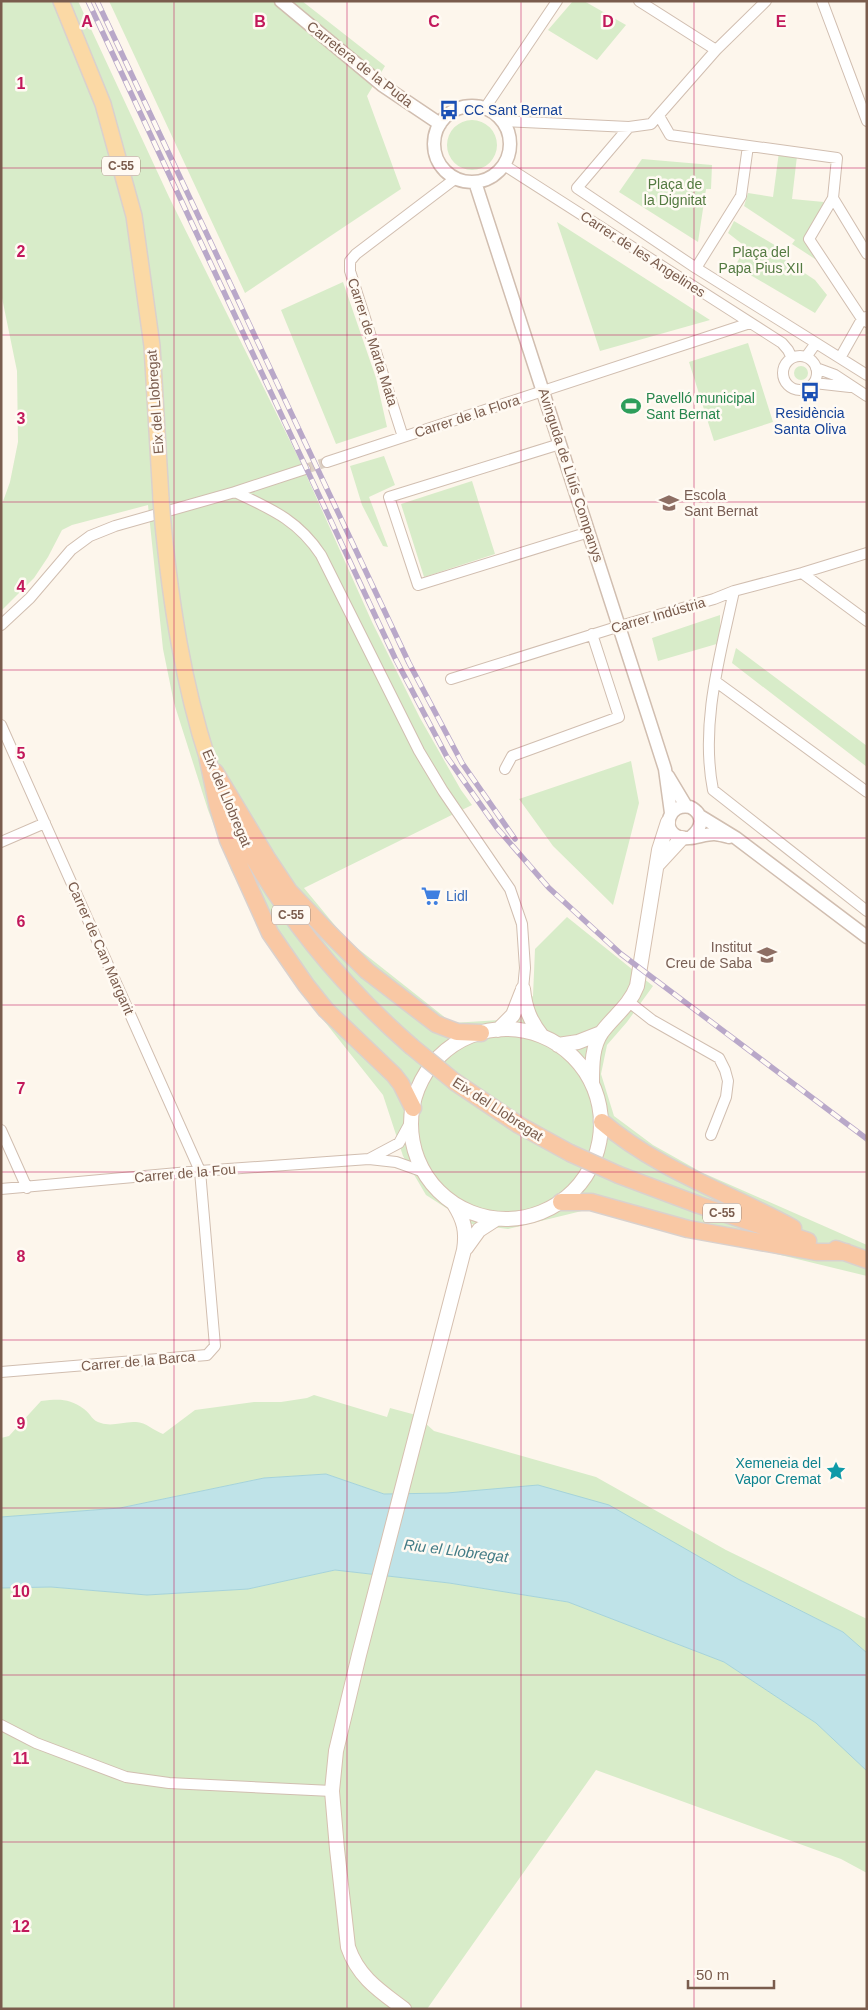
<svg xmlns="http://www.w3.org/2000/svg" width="868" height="2010" font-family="Arial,sans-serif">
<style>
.green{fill:#d8ecc9}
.water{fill:#bfe3e8;stroke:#a5d3da}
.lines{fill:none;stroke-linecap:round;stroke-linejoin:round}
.minor-tunnel{stroke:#dcd0c4;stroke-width:10;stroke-dasharray:10 5;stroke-linecap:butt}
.minor-casing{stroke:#d1beb0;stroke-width:12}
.tertiary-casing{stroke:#d1beb0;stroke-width:15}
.secondary-casing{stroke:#d6c0b0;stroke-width:16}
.primary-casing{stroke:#dad1cd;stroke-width:18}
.trunk-casing{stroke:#dad1cd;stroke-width:19}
.minor{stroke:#fff;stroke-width:10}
.tertiary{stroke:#fff;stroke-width:12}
.secondary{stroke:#fff;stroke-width:14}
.primary{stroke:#fbd9a5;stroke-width:15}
.trunk{stroke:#f9c8a4;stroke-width:16}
.rail-casing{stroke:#b9a8c9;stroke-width:5.5}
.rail{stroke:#fffaf3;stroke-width:4;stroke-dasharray:11;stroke-linecap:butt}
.primary-bridge-casing{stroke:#dad1cd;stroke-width:18;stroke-linecap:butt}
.trunk-bridge-casing{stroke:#dad1cd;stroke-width:19;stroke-linecap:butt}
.primary-bridge{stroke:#fbd9a5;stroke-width:15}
.trunk-bridge{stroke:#f9c8a4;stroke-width:16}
.grid{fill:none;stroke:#c2185b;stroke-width:1;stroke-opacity:0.55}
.labels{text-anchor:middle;stroke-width:5;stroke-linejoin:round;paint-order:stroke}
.shield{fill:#fffaf3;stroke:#a28b7f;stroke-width:1}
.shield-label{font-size:12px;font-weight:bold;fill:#7a5c4d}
.street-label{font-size:14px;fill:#7a5c4d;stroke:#fffaf3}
.transit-label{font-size:14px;fill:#164399;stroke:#fffaf3;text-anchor:start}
.park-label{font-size:14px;fill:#537a41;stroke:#fffaf3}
.leisure-label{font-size:14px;fill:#27864d;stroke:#fffaf3;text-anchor:start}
.education-label{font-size:14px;fill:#785e54;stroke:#fffaf3;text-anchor:start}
.shop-label{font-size:14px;fill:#366cbe;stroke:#fffaf3;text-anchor:start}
.culture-label{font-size:14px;fill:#0d838f;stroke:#fffaf3;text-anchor:end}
.water-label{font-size:15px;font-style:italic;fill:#437c86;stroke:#fffaf3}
.grid-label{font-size:16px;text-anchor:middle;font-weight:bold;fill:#c2185b;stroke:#fffaf3;stroke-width:5;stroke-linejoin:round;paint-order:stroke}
</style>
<rect width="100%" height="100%" fill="#fdf6ec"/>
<!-- green -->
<path class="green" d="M1,1H78L169,197L300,461L372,622L420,718L461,790L472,805L304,888L347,940L452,1023L500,1020L533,996L535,949L567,917L653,986L627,1022L607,1045L601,1074L614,1116L653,1145L701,1172L867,1245V1276L590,1209L508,1229L471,1224L426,1195L403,1156L383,1095L290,978L258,922L231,870L208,810L174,703L163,649L148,505L72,525L62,530L48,557L34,578L1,611V507L10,482L18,442L17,371L1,293Z
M109,1H302L385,66L367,96L401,189L245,293Z
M573,1H584L626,25L597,60L548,30Z
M447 145a25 25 0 1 1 50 0a25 25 0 1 1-50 0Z
M779,152L797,156L792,199L824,202L807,240L817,257L815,259L792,244L795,240L744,206L748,193L773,197Z
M642,159L712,165L711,189H706L698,242L619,192Z
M734,221L783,250L779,256L815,280L827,295L815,313L735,266L746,247L728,233Z
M557,222L710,320L600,351Z
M343,282L376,378L387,427L336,444L281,310Z
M748,343L773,422L714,441L689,362Z
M794 373a7 7 0 1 1 14 0a7 7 0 1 1-14 0Z
M384,456L395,485L369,497L388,547L383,546L362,505L350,466Z
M472,481L495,554L424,577L401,504Z
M720,615V643L658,661L652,638Z
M736,648L867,746V767L732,663Z
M631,761L639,803L613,905L553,846L519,799Z
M314,1395L387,1417L390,1408L416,1415L434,1431L596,1477L726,1550L867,1619V1653L843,1632L738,1579L447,1493L384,1494L326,1474L264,1478L120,1508L1,1517V1438L9,1436L41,1401C59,1399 69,1398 84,1409C91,1414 92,1421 101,1423C113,1427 124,1421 136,1422C146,1422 154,1431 163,1434L195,1410L254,1402H281L307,1398Z
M335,1570L449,1583L568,1602L724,1662L816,1723L867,1771V1873L841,1859L596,1770L427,2009H1V1588L51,1587L147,1595L248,1589Z"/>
<!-- water -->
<path class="water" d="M326,1474L384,1494L447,1493L538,1485L609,1505L738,1579L843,1632L867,1653V1771L816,1723L724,1662L568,1602L449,1583L335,1570L248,1589L147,1595L51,1587L1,1588V1517L120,1508L264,1478Z"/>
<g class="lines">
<!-- minor-tunnel -->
<path class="minor-tunnel" d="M305,469L327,462"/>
<defs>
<path id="minor" d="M639,1L716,50
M822,1L867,121
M485,108L557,1
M659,116L670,135L837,158L833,198L867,254
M502,121L629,127L651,124L716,50L766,1
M629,127L577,188L696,268L816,343
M504,165L782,343L788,350L792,358
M833,198L809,239L862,319L867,322
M696,268L741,196L748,146
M783 373a17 17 0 1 1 34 0a17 17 0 1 1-34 0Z
M806,357L816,343L867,375
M840,358L862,319L866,317
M816,368L835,375L867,396
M814,383L850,387
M403,437L350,271V261L356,254L456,178
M560,444L389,497L418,585L589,532
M327,462L750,323
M235,492C271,509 298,520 321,555L419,751L443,791L510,889L522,924L525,968L523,989
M802,573L867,621
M734,591C720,656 700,724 713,790L867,911
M1,625L30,598L71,550L90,536L115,526L235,492L305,469
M451,679L620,626L714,599L734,591L802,573L867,553
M715,681L867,792
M1,725L200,1171L215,1346L207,1355L1,1372
M505,769L512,756L619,717L592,634
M1,842L45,823
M629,1002L652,1020L719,1058L725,1070L728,1081L726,1097L711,1135
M1,1130L27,1188
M369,1159L399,1143L411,1121
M1,1189L200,1171L369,1159L396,1162L424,1172
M1,1725L36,1743L126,1777L169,1783L332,1791"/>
<path id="tertiary" d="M281,1L382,85L440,124
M434 144a38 38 0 1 1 76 0a38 38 0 1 1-76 0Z
M475,182L648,716L665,769L671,813
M668,776L686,806
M700,816L736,838L867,937
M692,836C703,827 704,814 690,807C669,802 660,830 679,837C689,841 703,834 714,834C719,834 724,836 729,837"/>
<path id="secondary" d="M658,864L682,838
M523,989C525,1008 530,1021 542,1036
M411 1124a95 95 0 1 1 190 0a95 95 0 1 1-190 0Z
M498,1030L513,1015L522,992
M558,1045L578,1042L601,1033
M592,1082C592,1065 592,1046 602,1032C614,1016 630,1005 637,986L659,850L668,822
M466,1248L479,1230L496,1219
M404,2009C380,1991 358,1977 348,1947L337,1849L332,1791L336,1751L359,1655L464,1250C467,1231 464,1220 454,1204"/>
<path id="primary" d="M61,1L103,104L134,216L152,346L161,499
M163,524C171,604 183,683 208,760"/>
<path id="trunk" d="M208,760L218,807L228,840L270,933L306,985L326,1010L394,1075L401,1084L413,1108
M215,772L267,858L289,891L327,931L367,971L436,1024L457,1032L481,1033
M238,831C282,912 341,985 411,1046
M455,1082L519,1125L570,1153
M602,1122C658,1170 729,1193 793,1228
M619,1175L699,1205L808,1241
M561,1202H591L688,1229L817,1252H846
M836,1249L867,1260"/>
</defs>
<!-- minor casing -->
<use href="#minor" class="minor-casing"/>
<!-- tertiary casing -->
<use href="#tertiary" class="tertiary-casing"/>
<!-- secondary casing -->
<use href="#secondary" class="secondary-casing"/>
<!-- primary casing -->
<use href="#primary" class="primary-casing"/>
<!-- trunk casing -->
<use href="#trunk" class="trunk-casing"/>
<!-- minor -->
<use href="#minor" class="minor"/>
<!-- tertiary -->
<use href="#tertiary" class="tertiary"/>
<!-- secondary -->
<use href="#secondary" class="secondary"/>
<!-- primary -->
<use href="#primary" class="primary"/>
<!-- trunk -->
<use href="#trunk" class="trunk"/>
<defs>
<path id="rail" d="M88,1L395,658L447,757L497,828L549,888L621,954L867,1139
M97,1L409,663L462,763L515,839"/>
</defs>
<!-- rail casing -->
<use href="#rail" class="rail-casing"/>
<!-- rail -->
<use href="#rail" class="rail"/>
<defs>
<path id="primary-bridge" d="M161,499L163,524"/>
<path id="trunk-bridge" d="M411,1046L455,1082
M570,1153L619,1175"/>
</defs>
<!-- primary-bridge casing -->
<use href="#primary-bridge" class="primary-bridge-casing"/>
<!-- trunk-bridge casing -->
<use href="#trunk-bridge" class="trunk-bridge-casing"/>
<!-- primary-bridge -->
<use href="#primary-bridge" class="primary-bridge"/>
<!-- trunk-bridge -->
<use href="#trunk-bridge" class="trunk-bridge"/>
</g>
<!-- grid -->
<path class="grid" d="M174,1V2009M347,1V2009M521,1V2009M694,1V2009M1,168H867M1,335H867M1,502H867M1,670H867M1,838H867M1,1005H867M1,1172H867M1,1340H867M1,1508H867M1,1675H867M1,1842H867"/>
<!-- icons -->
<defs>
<symbol id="bus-bare" viewBox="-9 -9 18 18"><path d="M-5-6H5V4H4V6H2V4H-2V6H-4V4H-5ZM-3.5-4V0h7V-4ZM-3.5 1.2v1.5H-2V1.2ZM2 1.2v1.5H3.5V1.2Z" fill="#1a4fb4" stroke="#fffaf3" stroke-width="2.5" paint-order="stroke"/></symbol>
<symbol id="stadium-bare" viewBox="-9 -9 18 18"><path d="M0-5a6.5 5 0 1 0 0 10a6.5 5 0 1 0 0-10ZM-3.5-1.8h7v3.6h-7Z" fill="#2e9e5b" stroke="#fffaf3" stroke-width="2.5" paint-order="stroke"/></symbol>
<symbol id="school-bare" viewBox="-9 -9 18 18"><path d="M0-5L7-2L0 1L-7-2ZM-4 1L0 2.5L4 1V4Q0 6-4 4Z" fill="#8d6e63" stroke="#fffaf3" stroke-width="2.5" paint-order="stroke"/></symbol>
<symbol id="supermarket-bare" viewBox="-9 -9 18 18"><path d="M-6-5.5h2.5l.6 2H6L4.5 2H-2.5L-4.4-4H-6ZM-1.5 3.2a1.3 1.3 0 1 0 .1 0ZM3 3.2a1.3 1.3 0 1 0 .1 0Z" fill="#3f7fe0" stroke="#fffaf3" stroke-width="2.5" paint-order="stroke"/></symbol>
<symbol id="sight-bare" viewBox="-9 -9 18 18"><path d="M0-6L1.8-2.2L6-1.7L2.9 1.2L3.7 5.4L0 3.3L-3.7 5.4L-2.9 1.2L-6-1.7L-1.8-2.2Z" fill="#0f9aa8" stroke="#fffaf3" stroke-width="2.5" paint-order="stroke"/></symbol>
</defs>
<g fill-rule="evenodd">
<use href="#bus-bare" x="435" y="96" width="28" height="28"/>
<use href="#bus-bare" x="796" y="378" width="28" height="28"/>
<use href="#stadium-bare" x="617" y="392" width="28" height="28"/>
<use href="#school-bare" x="655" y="489" width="28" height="28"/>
<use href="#supermarket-bare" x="417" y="882" width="28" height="28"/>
<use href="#school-bare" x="753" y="941" width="28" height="28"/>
<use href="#sight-bare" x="822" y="1457" width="28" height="28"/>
</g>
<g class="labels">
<!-- shield labels -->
<g class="shield">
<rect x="102" y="156.5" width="38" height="19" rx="4"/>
<rect x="272" y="905.5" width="38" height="19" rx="4"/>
<rect x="703" y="1203.5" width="38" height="19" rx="4"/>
</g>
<g class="shield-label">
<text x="121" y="170">C-55</text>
<text x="291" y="919">C-55</text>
<text x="722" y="1217">C-55</text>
</g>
<!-- street labels -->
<g class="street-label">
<text transform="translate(360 64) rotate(38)" y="5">Carretera de la Puda</text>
<text transform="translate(643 254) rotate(33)" y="5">Carrer de les Angelines</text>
<text transform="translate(373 342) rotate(72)" y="5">Carrer de Marta Mata</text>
<text transform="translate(155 402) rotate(-94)" y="5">Eix del Llobregat</text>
<text transform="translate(467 416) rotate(-18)" y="5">Carrer de la Flora</text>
<text transform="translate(571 475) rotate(72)" y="5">Avinguda de Lluís Companys</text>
<text transform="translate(658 615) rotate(-16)" y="5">Carrer Indústria</text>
<text transform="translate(227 798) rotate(67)" y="5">Eix del Llobregat</text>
<text transform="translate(101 948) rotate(66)" y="5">Carrer de Can Margarit</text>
<text transform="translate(498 1109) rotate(33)" y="5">Eix del Llobregat</text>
<text transform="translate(185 1173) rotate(-5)" y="5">Carrer de la Fou</text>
<text transform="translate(138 1361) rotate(-5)" y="5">Carrer de la Barca</text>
</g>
<!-- transit labels -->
<g class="transit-label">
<text x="464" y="115">CC Sant Bernat</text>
<text x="810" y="418" text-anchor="middle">Residència<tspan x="810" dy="16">Santa Oliva</tspan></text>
</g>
<!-- park labels -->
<g class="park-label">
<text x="675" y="189">Plaça de<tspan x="675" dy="16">la Dignitat</tspan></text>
<text x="761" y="257">Plaça del<tspan x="761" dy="16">Papa Pius XII</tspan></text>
</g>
<!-- leisure labels -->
<g class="leisure-label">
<text x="646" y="403">Pavelló municipal<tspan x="646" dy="16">Sant Bernat</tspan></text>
</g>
<!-- education labels -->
<g class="education-label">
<text x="684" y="500">Escola<tspan x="684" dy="16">Sant Bernat</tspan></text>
<text x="752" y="952" text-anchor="end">Institut<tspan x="752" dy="16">Creu de Saba</tspan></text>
</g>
<!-- shop labels -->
<g class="shop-label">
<text x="446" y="901">Lidl</text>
</g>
<!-- culture labels -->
<g class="culture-label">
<text x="821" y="1468">Xemeneia del<tspan x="821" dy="16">Vapor Cremat</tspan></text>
</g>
<!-- water labels -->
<g class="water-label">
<text transform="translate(456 1551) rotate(7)" y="5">Riu el Llobregat</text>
</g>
</g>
<g class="grid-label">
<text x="87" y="27">A</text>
<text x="260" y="27">B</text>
<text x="434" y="27">C</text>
<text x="608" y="27">D</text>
<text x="781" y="27">E</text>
<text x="21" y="89">1</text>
<text x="21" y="257">2</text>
<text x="21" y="424">3</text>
<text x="21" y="592">4</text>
<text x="21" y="759">5</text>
<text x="21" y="927">6</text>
<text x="21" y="1094">7</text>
<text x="21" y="1262">8</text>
<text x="21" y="1429">9</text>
<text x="21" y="1597">10</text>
<text x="21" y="1764">11</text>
<text x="21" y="1932">12</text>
</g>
<!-- border -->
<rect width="868" height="2010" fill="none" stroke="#7a5c4d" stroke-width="5"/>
<!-- scale -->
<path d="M688 1980v8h86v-8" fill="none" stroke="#7a5c4d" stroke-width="2.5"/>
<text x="696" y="1980" font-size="15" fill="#7a5c4d" stroke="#fffaf3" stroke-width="4" paint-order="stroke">50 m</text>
</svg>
